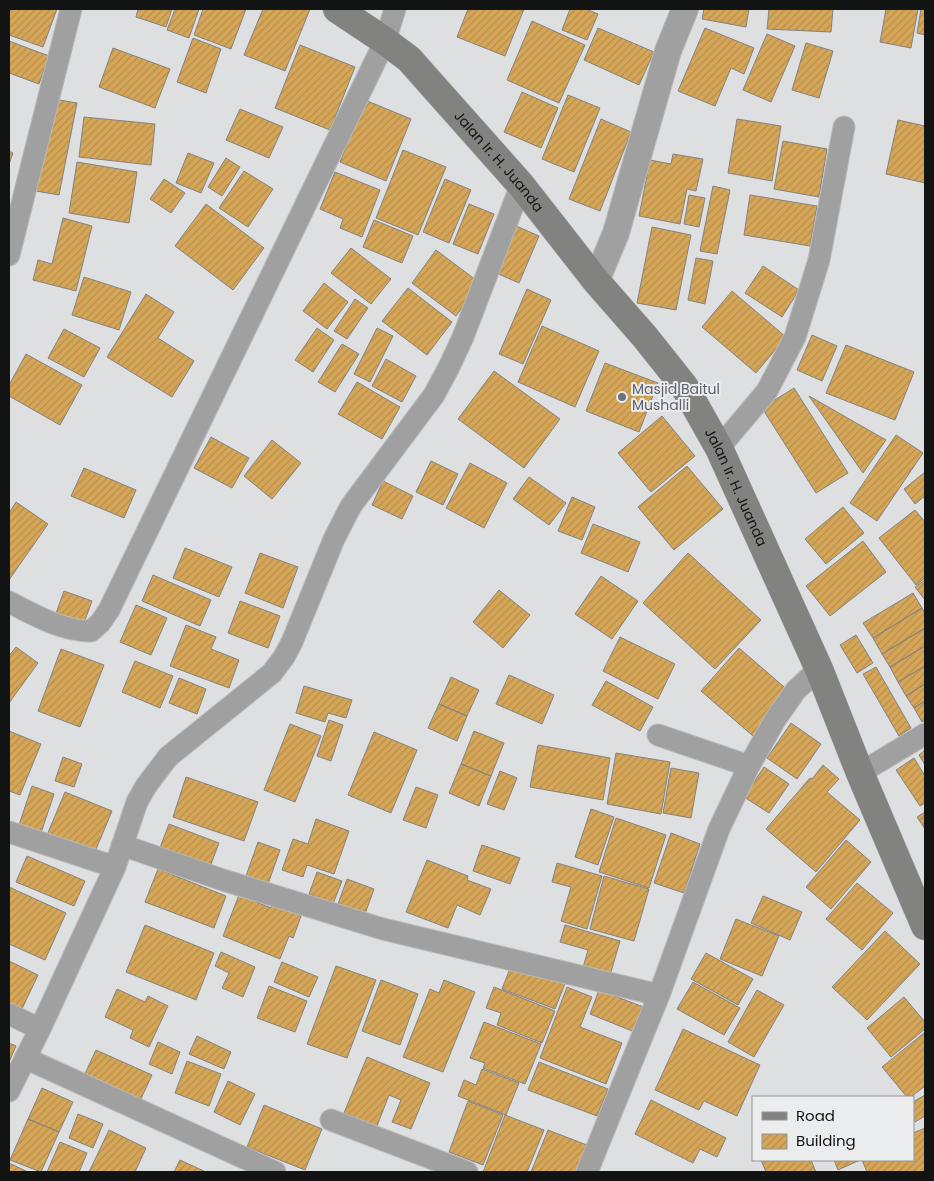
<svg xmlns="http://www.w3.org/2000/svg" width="934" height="1181" font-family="Poppins,sans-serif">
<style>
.building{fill:url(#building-hatch);stroke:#838382}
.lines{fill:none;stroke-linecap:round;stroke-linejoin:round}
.minor-casing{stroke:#b9babb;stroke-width:23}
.tertiary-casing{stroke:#b9babb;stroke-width:28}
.secondary-casing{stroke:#b9babb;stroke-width:29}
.minor{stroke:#a0a0a0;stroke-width:21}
.tertiary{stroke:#a0a0a0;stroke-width:26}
.secondary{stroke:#828281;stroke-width:28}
.worship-dot{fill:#6b7280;stroke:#ebeced;stroke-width:2}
.labels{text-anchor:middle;stroke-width:4;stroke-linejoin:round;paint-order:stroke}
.street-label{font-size:14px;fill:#121313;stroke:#ebeced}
.worship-label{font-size:14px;fill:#5b616d;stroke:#ebeced;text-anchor:start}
</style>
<defs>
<pattern id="building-hatch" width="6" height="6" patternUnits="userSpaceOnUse" patternTransform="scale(1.25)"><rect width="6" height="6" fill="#d6a658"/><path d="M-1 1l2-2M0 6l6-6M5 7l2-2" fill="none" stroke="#b78e4c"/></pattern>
</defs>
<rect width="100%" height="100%" fill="#dedfe0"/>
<!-- building -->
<path class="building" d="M9,9H57L43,47L9,35Z
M138,9H172L166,27L136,17Z
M175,9H199L189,38L167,30Z
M203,9H246L231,49L194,35Z
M263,9H310L285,71L244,55Z
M468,9H524L505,56L457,37Z
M570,9H586L598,14L587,40L562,30Z
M704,9H749L746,27L702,19Z
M769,9H833L831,32L767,29Z
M886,9H918L911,48L880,42Z
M921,9H925V35L917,33Z
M532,21L585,45L559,103L507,80Z
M598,28L654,52L639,85L584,60Z
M705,28L754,48L744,74L731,68L715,106L678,91Z
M767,34L795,46L771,102L743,90Z
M193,38L221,49L206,93L177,82Z
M9,41L49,56L39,84L9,73Z
M806,43L833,51L819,98L792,90Z
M300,45L355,67L330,130L275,108Z
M113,48L170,69L155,108L99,87Z
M522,92L558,108L541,148L504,132Z
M568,95L600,108L574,172L542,159Z
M54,99L77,103L59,195L36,191Z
M365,100L411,119L386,181L340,162Z
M240,109L283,127L269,158L226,140Z
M84,117L155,124L151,165L79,157Z
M601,119L631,132L600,211L569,199Z
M737,119L781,126L772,181L728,173Z
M898,120L925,126V183L886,174Z
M783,141L827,149L819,197L774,189Z
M403,150L446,167L418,235L376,218Z
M9,151L13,153L9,164Z
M188,153L214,163L201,193L176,183Z
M673,154L703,159L696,191L687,189L680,224L639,216L650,160L671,164Z
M226,158L240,167L222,196L208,187Z
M77,162L137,172L129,223L69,213Z
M244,171L273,189L248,227L219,208Z
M335,172L380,190L362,237L340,228L343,219L320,209Z
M164,179L185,193L171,213L150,199Z
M445,179L471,190L449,243L423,232Z
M713,186L730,190L717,254L700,251Z
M689,195L705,198L699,227L684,224Z
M750,195L817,206L810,246L744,235Z
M206,204L264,248L233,290L175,246Z
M469,204L494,214L478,254L453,244Z
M63,218L92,226L76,291L33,280L38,260L52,264Z
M374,220L413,236L402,263L363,247Z
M514,225L539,236L519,283L494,272Z
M652,227L691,235L676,310L637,303Z
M351,248L391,279L371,304L331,273Z
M436,250L480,283L456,316L412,283Z
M696,258L713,261L705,304L688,300Z
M763,266L799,290L782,317L745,293Z
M84,277L131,292L119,330L72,315Z
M324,283L348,302L327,329L303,311Z
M408,288L452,322L427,355L382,321Z
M527,289L551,300L523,364L499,354Z
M732,291L786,337L756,373L702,327Z
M146,294L174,312L158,338L194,361L172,397L107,357Z
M355,299L368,308L347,339L334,331Z
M542,326L599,351L575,407L518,382Z
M317,328L334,340L313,372L295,360Z
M377,328L393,336L370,382L354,374Z
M64,329L100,348L84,377L48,358Z
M812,335L837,346L822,381L797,370Z
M342,344L359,354L335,392L318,382Z
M846,345L914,372L895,420L826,393Z
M26,354L82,385L60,425L9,396V385Z
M386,359L416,376L402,402L372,386Z
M605,363L658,383L639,432L586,411Z
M494,371L560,419L524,468L458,419Z
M357,382L400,407L382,439L338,414Z
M794,388L848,473L816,493L762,408Z
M809,396L886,440L863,473Z
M662,416L695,456L651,492L618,453Z
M896,435L923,453L877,521L850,503Z
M211,437L249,458L232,488L194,468Z
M272,440L301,463L272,499L244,476Z
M431,461L458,474L443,505L416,492Z
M470,463L507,483L484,528L446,508Z
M687,466L723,509L674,550L638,507Z
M84,468L136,490L124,518L71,496Z
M925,472V496L915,504L904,489Z
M529,477L566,503L549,525L513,499Z
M383,481L413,496L402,519L372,505Z
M572,497L595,507L582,540L558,531Z
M16,502L48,524L9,580V513Z
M843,507L864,533L826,564L805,539Z
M915,510L925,522V578L916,585L879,538Z
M593,524L640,542L628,572L581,553Z
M863,541L886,572L830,616L806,586Z
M185,548L232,567L219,597L173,578Z
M260,553L298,567L283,608L245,593Z
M688,553L761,620L715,669L643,603Z
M153,575L211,600L200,626L142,601Z
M601,576L638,601L612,639L575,614Z
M925,580V600L915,587Z
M499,590L530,615L503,648L473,622Z
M64,591L92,601L82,628L54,619Z
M913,593L922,608L873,638L863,623Z
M240,601L280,616L268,648L228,633Z
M136,605L167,618L151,655L120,642Z
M922,608L925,613V628L882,654L873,638Z
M186,625L216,637L211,649L239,660L229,688L170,666Z
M925,628V646L890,667L882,654Z
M856,635L873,663L857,673L840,645Z
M620,637L675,664L658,699L603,671Z
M925,646V666L898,682L890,667Z
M16,647L38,663L9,703V656Z
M739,648L790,692L753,736L701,691Z
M61,649L104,665L80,727L38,711Z
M135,661L173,676L160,708L122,692Z
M925,666V684L906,696L898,682Z
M876,667L911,728L899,736L863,674Z
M509,675L554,695L542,724L496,704Z
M451,677L479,690L467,716L439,704Z
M179,678L206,689L197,714L169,703Z
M606,681L653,707L640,731L592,705Z
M925,684V701L914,708L906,696Z
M304,686L352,700L346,718L328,713L325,722L296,713Z
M925,701V720L922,722L914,708Z
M439,704L467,716L457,741L428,728Z
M329,720L343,725L331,761L317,756Z
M791,723L821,744L797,779L767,758Z
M290,724L321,736L295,802L264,790Z
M9,731L41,744L20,795L9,791Z
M474,731L504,743L491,776L461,764Z
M374,732L417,750L391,813L348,795Z
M538,745L610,758L603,800L530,787Z
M925,750V765L919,755Z
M616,753L670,762L661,814L607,804Z
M63,757L82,764L74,787L55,781Z
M914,758L925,776V803L920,806L896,770Z
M461,764L491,776L479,806L449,793Z
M823,765L839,779L827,792L860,820L816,872L766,829L810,778L812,779Z
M764,767L789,784L769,813L744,797Z
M671,768L699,773L691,818L663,813Z
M500,771L517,778L504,810L487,804Z
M186,777L258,802L244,841L173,817Z
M32,786L54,794L40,836L18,828Z
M416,787L438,795L426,828L403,820Z
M65,792L112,811L94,854L47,835Z
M591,809L614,817L598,865L575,857Z
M925,812V829L917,817Z
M616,818L666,835L649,888L599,872Z
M316,819L349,831L334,874L307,865L303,877L282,870L293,839L308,844Z
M169,824L219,843L208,872L158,853Z
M671,833L700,844L684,893L654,883Z
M846,840L871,862L831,909L806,887Z
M258,842L280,850L268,884L246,876Z
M482,845L520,858L510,884L473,871Z
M27,856L85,881L74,906L16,882Z
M427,860L468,876L467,880L491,889L480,915L457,905L448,928L406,912Z
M557,863L602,876L587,929L561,921L571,887L552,882Z
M158,869L226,896L214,928L145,902Z
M317,872L342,881L333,904L309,894Z
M604,876L649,889L634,941L590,929Z
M347,879L374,889L365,914L338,904Z
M857,883L893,913L862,950L826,919Z
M9,887L66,913L45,960L9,944Z
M239,895L271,908L274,900L303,911L293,938L289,936L280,959L223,936Z
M763,896L802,912L790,940L751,923Z
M736,919L779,936L762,976L720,959Z
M145,925L214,953L196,1000L126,972Z
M565,925L620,941L609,979L582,971L588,950L560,942Z
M885,931L920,964L867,1020L832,987Z
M221,952L255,967L243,997L222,988L229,973L215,966Z
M706,953L753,979L738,1005L691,979Z
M9,961L38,975L21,1011L9,1005Z
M513,961L566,981L555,1009L502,989Z
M282,962L318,977L309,997L274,982Z
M336,966L376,980L347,1058L307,1044Z
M381,980L418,994L400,1045L362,1031Z
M444,980L475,992L443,1072L403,1057L430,989L439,993Z
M693,982L740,1008L724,1035L677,1009Z
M269,986L307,1001L295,1032L257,1018Z
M494,987L555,1011L542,1043L497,1025L501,1013L486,1008Z
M567,987L592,997L580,1027L622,1043L606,1084L540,1058Z
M117,989L145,1002L148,996L168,1006L149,1047L130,1038L133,1030L105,1017Z
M599,990L646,1008L637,1033L590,1014Z
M757,990L784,1005L754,1057L728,1042Z
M904,997L925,1022V1029L891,1057L867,1028Z
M484,1022L541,1044L525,1084L483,1068L485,1063L470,1058Z
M683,1029L760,1065L737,1116L704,1101L699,1110L655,1090Z
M924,1033L925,1035V1086L911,1097H907L882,1067Z
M197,1036L231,1052L224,1069L189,1054Z
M158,1042L180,1052L172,1074L149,1064Z
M9,1043L16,1046L9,1062Z
M96,1050L152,1075L139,1103L83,1078Z
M367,1057L430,1083L411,1129L392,1122L401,1100L389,1095L377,1126L344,1113Z
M187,1061L221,1074L209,1106L175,1093Z
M539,1062L608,1089L597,1116L528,1090Z
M482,1069L519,1083L506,1115L458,1096L464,1080L476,1085Z
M228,1081L255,1094L240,1125L214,1112Z
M42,1088L73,1102L59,1132L28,1119Z
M925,1095V1116L915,1122L913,1118V1102Z
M651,1100L726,1138L717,1157L700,1149L693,1163L635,1134Z
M468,1101L503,1115L483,1165L449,1152Z
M264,1105L322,1129L305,1170L247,1147Z
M78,1114L103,1124L93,1148L69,1138Z
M505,1115L544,1130L527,1172H483Z
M28,1119L59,1132L41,1172L10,1160Z
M925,1128V1172H867L862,1160H913V1133Z
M109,1130L146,1148L135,1172H89Z
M548,1130L592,1147L582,1172H531Z
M60,1142L87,1153L79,1172H47Z
M180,1160L206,1172H174Z
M761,1160H811L816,1172H766Z
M834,1160H860L838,1170Z
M9,1163L28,1172H9Z"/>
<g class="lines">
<defs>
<path id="minor" d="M9,255L71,9
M719,448L767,391L795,337L819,260L844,127
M9,602C34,615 62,631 91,631L100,623L109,610L385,41L395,9
M658,735L749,766
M860,773L925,734
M9,832L115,867
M122,845L223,880L383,929L659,995
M9,1014L40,1029
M25,1058L275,1172
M9,1091L40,1029L115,867L137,802L146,786L168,757L272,673L284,657L292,642L334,539L351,506L434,395L449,367L463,337L521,185
M331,1120L467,1172
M587,1172L659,995L719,829L749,766L775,720L796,690L819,669"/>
<path id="tertiary" d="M596,281L616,233L668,51L685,9"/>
<g id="secondary">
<path id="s1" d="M337,9L385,41L409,59L521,185L596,281L645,337L684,386L719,448L819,669L860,773L925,926"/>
</g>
</defs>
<!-- minor casing -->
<use href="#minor" class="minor-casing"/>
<!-- tertiary casing -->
<use href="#tertiary" class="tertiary-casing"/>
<!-- secondary casing -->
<use href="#secondary" class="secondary-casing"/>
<!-- minor -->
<use href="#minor" class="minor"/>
<!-- tertiary -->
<use href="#tertiary" class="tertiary"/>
<!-- secondary -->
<use href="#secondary" class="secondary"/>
</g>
<!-- markers -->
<circle class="worship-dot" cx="622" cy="397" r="5"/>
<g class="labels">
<!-- street labels -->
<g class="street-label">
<text dy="5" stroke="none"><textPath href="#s1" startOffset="224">Jalan Ir. H. Juanda</textPath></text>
<text dy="5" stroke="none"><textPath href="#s1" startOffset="629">Jalan Ir. H. Juanda</textPath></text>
</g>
<!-- worship labels -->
<g class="worship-label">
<text x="632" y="394">Masjid Baitul<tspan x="632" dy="16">Mushalli</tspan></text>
</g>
</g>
<!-- border -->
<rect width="934" height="1181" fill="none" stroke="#121313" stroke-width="20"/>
<!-- legend -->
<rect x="752" y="1096" width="162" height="65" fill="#ebeced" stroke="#949596"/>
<rect x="762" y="1112" width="25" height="8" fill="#828281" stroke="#949596"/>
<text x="796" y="1121" font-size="15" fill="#121313">Road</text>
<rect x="762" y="1134" width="25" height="15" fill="url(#building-hatch)" stroke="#949596"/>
<text x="796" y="1146" font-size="15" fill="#121313">Building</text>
</svg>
